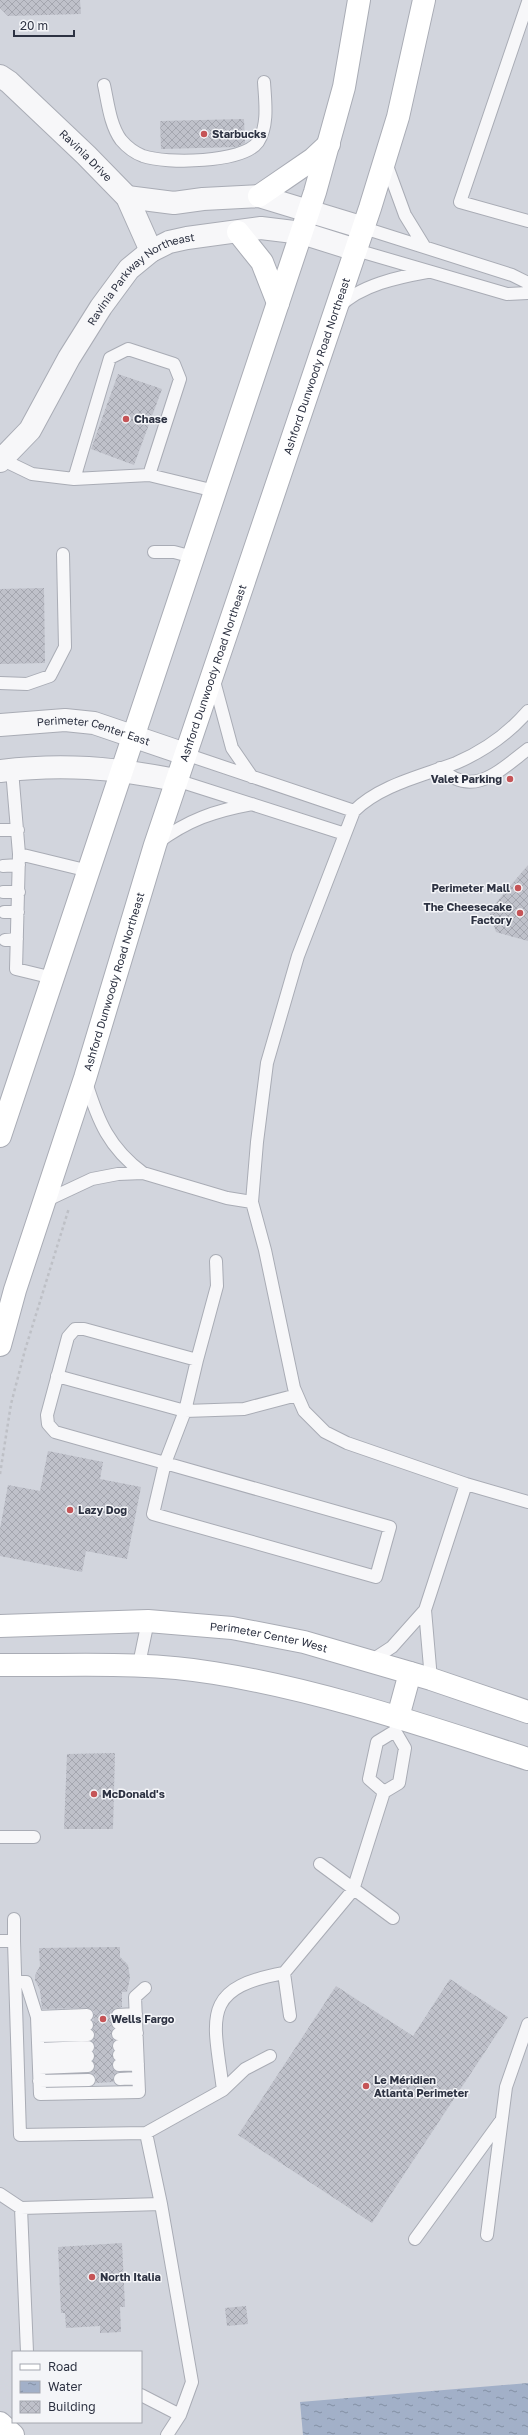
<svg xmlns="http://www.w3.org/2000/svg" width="528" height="2435" font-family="'Golos Text',sans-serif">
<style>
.built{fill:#d2d5dd;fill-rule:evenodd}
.water{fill:url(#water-ripples)}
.building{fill:url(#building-cross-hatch)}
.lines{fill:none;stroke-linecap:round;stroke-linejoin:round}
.service-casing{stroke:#a9acb5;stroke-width:14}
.minor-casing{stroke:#a9acb5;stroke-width:24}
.secondary-casing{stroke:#a9acb5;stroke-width:24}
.path{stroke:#bec0c6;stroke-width:2.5;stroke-dasharray:3 3;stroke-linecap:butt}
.service{stroke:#f7f7f9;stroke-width:12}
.minor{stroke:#f7f7f9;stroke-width:22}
.secondary{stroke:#fff;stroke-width:22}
.poi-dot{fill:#c55457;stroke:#f4f5f8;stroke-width:1.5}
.labels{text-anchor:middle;stroke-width:3;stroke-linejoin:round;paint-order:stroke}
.poi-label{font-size:11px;font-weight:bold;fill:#2d3242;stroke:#f4f5f8;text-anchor:start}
.street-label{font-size:11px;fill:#2d3242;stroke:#f4f5f8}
</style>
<defs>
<pattern id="water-ripples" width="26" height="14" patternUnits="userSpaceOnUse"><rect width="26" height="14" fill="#a2b0c8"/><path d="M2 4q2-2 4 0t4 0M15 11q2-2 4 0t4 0" fill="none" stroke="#8490a4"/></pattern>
<pattern id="building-cross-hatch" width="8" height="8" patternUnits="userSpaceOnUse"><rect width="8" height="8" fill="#bfc1ca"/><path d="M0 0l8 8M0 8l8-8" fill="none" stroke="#a4a6af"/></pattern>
</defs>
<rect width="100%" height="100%" fill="#e4e6eb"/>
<!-- built -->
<path class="built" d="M0,0H528V2435H0ZM13,2352H141V2422H13Z"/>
<!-- water -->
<path class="water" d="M528,2383V2435H303L300,2402Z"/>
<!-- building -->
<path class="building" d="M0,0H80L81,14L8,16L0,8Z
M244,119L245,143L236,147L161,149L160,121Z
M118,374L162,389L134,465L91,449Z
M44,588L45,663L0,664V589Z
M528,865V941L496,932L489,911Z
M48,1451L103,1462L100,1479L141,1487L127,1559L86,1551L82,1572L0,1556V1529L8,1485L40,1491Z
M115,1753L113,1829H64L67,1754Z
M120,1947V1957L128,1965L130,1978L127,1992H122V2007L114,2009L111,2015L113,2028L111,2035L114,2040L112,2046L114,2060L112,2066L118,2072L113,2076V2082L96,2083V2076L91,2073L95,2066L93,2061L95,2046L92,2041L95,2035L93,2029L94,2011L87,2008L42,2009L40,1990L35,1980V1975L40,1966L39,1948Z
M450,1979L508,2017L372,2223L238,2135L336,1986L413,2036Z
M122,2243L125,2307H120L121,2332L100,2333V2326L66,2328L65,2313H61L58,2247Z
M246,2306L248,2324L227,2326L225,2308Z"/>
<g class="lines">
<defs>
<path id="service" d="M528,2L460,202L528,221
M104,85C108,103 110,125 121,140C127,147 135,153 143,156C166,164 243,163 258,142C269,125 265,100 264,82
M386,163L405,215L424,246
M364,228L512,275L528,283
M356,250L507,294L528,293
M339,307C360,285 399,277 427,272
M3,460L32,474L74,479L149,475L215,491
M74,479L110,358L128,349L174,364L180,379L149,475
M154,552H174L193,557
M214,681L232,748L252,777
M0,683L27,684L50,676L65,647L63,554
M528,711C508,734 484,751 456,763C422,776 380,785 354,811L298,956L267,1063L257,1142L252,1202L265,1250L294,1388L304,1411L325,1432L347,1443L466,1484L528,1502
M185,754L354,811
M440,768C473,799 499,771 528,749
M12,770L19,854
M176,780L345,834
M0,830H18
M157,843C188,820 214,811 252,804
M3,866L19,865
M3,892H19
M4,912H18
M5,940L17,939
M53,978L16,969L19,854L89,871
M86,1082C98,1121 109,1148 143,1173
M45,1201L92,1179L118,1174L143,1173L227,1198L252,1202
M197,1360L185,1411L165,1463L55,1432L48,1424L47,1415L68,1337L75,1329H84L197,1360L217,1286L216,1261
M57,1376L185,1411L244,1409L297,1395
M165,1463L390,1527L376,1577L153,1514Z
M369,1662L392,1647L425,1610
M139,1664L148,1621
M431,1679L425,1610L466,1484
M384,1792L369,1779L377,1742L395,1731
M0,1837H34
M320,1864L393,1918
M14,1919V1941
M0,1941H14L20,2135L146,2133L161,2204
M16,1982H26L37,2017L40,2094L139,2092L135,1997L145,1988
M118,2015L136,2014
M290,2016L284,1973L353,1890L384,1792L399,1783L405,1748L395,1731L398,1717
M37,2017L87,2015
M118,2023H136
M38,2027L87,2025
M118,2034L137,2033
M38,2036L88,2035
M119,2046L137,2045
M39,2049L88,2047
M119,2055L137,2054
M39,2057L88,2056
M119,2065L138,2064
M39,2068L88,2066
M120,2079L138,2078
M39,2081L89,2080
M223,2090C214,2019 199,1988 284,1973
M146,2133L223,2090L245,2069L270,2056
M0,2194L21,2208L161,2204L192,2382L180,2415L167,2435
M21,2208L27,2352
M487,2235L506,2087L528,2024
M415,2239L500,2122
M141,2395L180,2415"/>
<g id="minor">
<path id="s1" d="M0,76L9,82L86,155L127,197L151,251"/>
<path d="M127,197L174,203L203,199L259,196L364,228"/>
<path id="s2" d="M0,461L30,430L69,358L101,307L129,269L151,251L169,242L187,238L261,228L302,233L356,250"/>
<path id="s3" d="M0,725L65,720L94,723L185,754"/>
<path d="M0,771C64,763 113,768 176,780"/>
</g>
<g id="secondary">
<path d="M259,196L313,159L329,144"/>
<path d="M238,232L262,262L278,303"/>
<path d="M0,1136L315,192L344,87L359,0"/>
<path id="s4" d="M0,1345L15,1290L85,1078L155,845L370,208L398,117L424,0"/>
<path id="s5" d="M0,1626L148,1621L232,1628L304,1642L431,1679L528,1712"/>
<path d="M0,1665C71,1666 143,1661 214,1673C321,1690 425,1726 528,1759"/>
<path d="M398,1717L410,1673"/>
<path d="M0,2423L13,2435"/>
</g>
</defs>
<!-- service casing -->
<use href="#service" class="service-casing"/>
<!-- minor casing -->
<use href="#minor" class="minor-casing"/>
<!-- secondary casing -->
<use href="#secondary" class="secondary-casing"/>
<!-- path -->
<path class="path" d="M0,1474L11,1404L25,1350L69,1208"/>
<!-- service -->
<use href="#service" class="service"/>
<!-- minor -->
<use href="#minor" class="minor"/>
<!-- secondary -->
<use href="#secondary" class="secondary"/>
</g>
<!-- markers -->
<g class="poi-dot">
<circle cx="204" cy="134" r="4"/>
<circle cx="126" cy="419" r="4"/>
<circle cx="510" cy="779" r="4"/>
<circle cx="518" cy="888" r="4"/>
<circle cx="520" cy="913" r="4"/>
<circle cx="70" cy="1510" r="4"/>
<circle cx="94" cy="1794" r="4"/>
<circle cx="103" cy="2019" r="4"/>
<circle cx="366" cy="2086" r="4"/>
<circle cx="92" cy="2277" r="4"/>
</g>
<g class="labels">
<!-- poi labels -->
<g class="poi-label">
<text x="212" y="138">Starbucks</text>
<text x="134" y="423">Chase</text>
<text x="502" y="783" text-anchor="end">Valet Parking</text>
<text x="510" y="892" text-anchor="end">Perimeter Mall</text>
<text x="512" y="911" text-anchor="end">The Cheesecake<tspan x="512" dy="13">Factory</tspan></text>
<text x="78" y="1514">Lazy Dog</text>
<text x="102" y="1798">McDonald's</text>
<text x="111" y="2023">Wells Fargo</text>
<text x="374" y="2084">Le Méridien<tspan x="374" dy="13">Atlanta Perimeter</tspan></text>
<text x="100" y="2281">North Italia</text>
</g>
<!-- street labels -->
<g class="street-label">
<text dy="4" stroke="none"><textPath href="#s1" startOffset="117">Ravinia Drive</textPath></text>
<text dy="4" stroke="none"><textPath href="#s2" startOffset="236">Ravinia Parkway Northeast</textPath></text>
<text dy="4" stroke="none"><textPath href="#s4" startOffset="1029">Ashford Dunwoody Road Northeast</textPath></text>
<text dy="4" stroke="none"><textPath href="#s4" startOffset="705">Ashford Dunwoody Road Northeast</textPath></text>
<text dy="4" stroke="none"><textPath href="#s3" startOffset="95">Perimeter Center East</textPath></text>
<text dy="4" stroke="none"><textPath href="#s4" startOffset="381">Ashford Dunwoody Road Northeast</textPath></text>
<text dy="4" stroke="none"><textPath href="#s5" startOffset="270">Perimeter Center West</textPath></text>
</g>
</g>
<!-- legend -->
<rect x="12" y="2351" width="130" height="72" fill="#f4f5f8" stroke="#a4a7af"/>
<rect x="20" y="2364" width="20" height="6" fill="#ffffff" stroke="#a4a7af"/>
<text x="48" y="2371" font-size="12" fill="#2d3242">Road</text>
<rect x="20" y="2381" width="20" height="12" fill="url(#water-ripples)" stroke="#a4a7af"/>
<text x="48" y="2391" font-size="12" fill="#2d3242">Water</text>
<rect x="20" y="2401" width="20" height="12" fill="url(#building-cross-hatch)" stroke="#a4a7af"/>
<text x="48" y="2411" font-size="12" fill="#2d3242">Building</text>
<!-- scale -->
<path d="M14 30v6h60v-6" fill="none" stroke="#2d3242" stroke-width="2"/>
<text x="20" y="30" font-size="12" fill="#2d3242" stroke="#f4f5f8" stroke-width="3" paint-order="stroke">20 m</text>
</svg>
